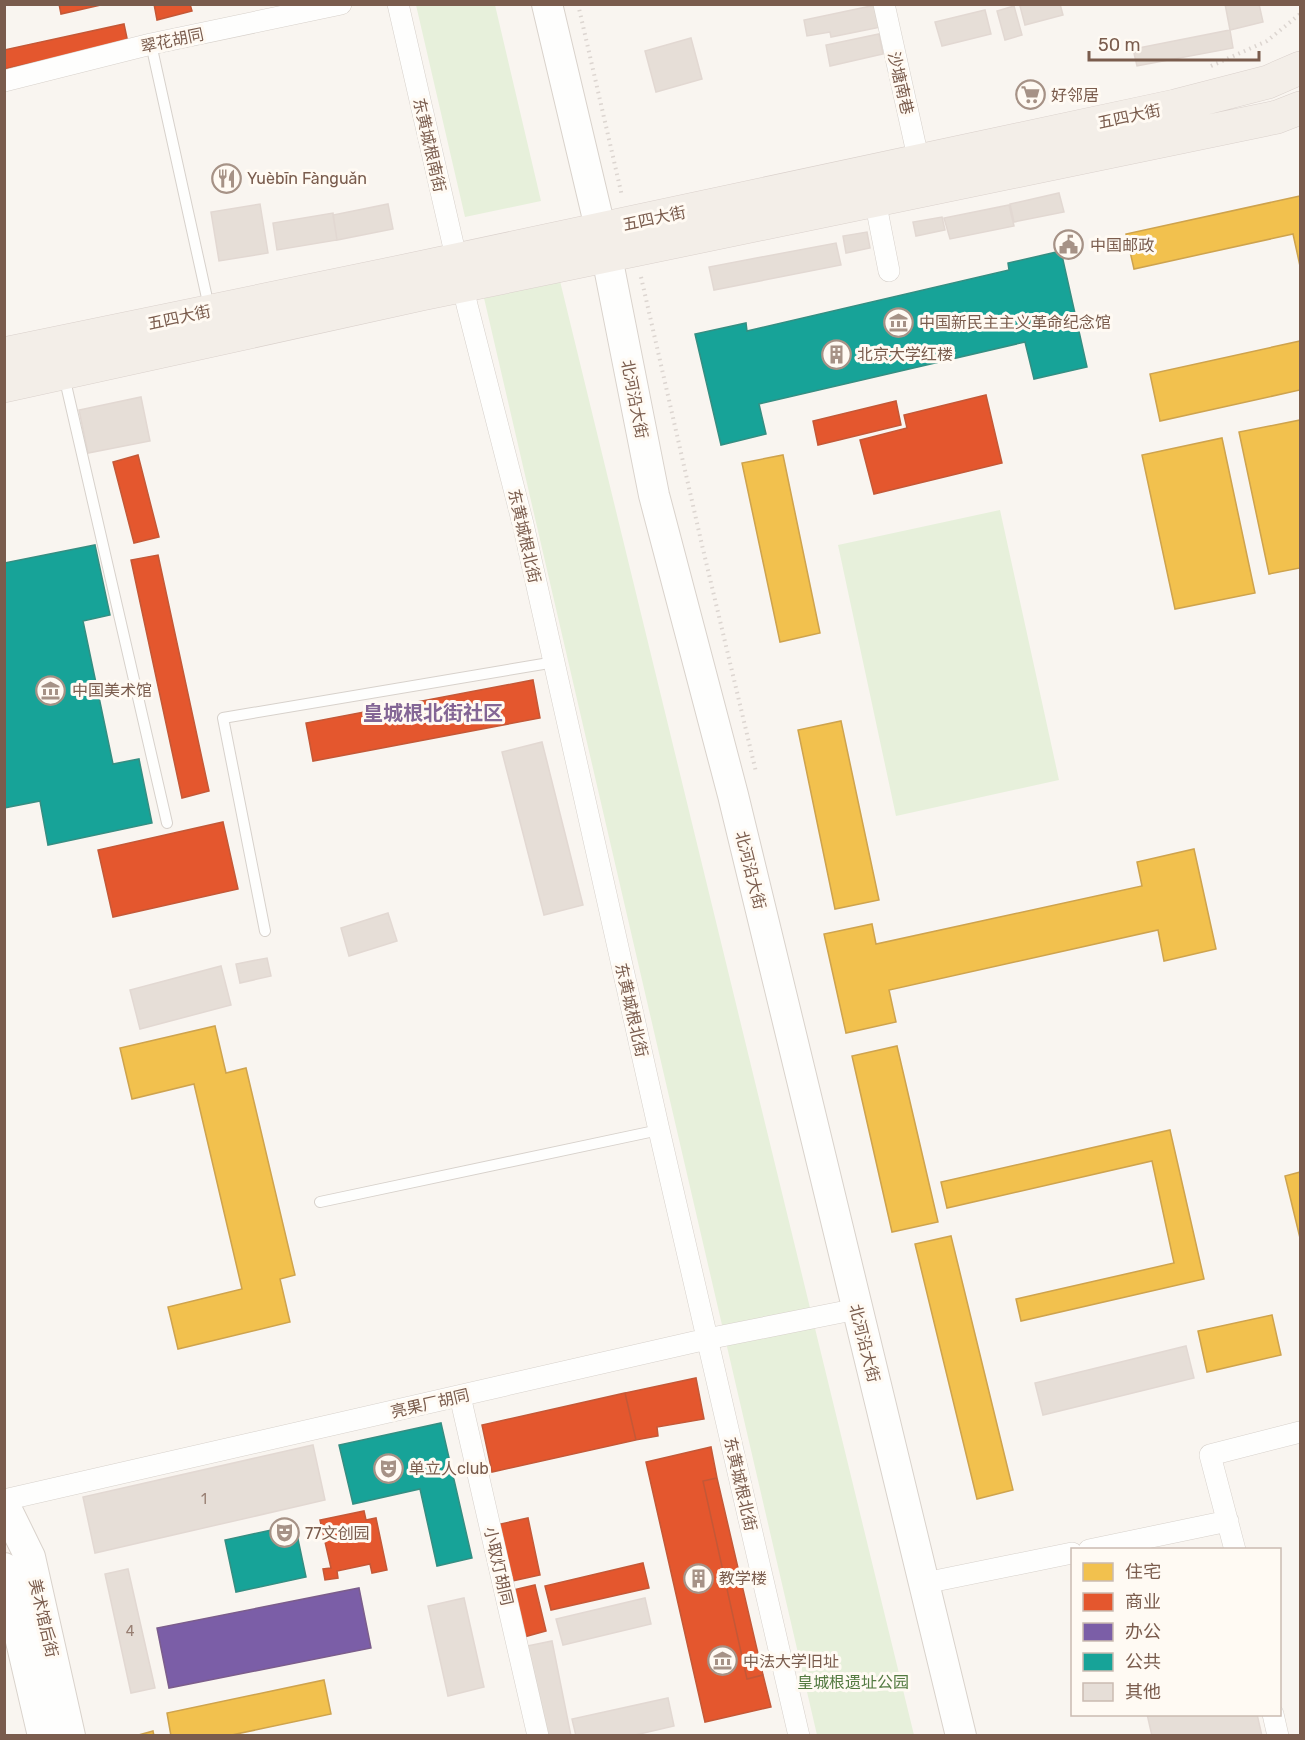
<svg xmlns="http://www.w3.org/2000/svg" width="1305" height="1740" font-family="Rubik,'Noto Sans SC',sans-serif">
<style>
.green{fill:#e7f0db}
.homes{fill:#f2c14e;stroke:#cea34e;stroke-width:1.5}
.shops{fill:#e4572e;stroke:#c45837;stroke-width:1.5}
.offices{fill:#7b5ea7;stroke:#7b5d8c;stroke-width:1.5}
.public{fill:#17a398;stroke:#358e82;stroke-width:1.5}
.building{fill:#e6ded7;stroke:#e2d8d2;stroke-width:1.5}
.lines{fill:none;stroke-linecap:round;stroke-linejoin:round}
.service-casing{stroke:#d7d1cb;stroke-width:12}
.minor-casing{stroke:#d7d1cb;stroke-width:22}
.secondary-casing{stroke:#d9d2cb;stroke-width:32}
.primary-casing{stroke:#dad1cc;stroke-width:34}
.path{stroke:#dcd5d0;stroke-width:4;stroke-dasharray:1.5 4.5;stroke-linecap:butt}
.service{stroke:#fefefd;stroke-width:10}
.minor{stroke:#fefefd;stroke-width:21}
.secondary{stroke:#fefefd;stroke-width:30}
.primary{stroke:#f3eee8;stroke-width:33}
.labels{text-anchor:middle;stroke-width:6;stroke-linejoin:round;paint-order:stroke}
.number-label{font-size:14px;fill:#977e72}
.street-label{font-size:16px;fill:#7a5c4d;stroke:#fffaf3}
.poi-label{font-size:16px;fill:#7a5c4d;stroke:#fffaf3;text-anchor:start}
.park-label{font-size:16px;fill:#537a41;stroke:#fffaf3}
.quarter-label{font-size:20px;font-weight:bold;fill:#846695;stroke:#fffaf3}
</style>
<rect width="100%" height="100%" fill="#f9f5f0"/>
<!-- green -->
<path class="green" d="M416,5H495L541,201L465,217Z
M560,281L914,1735H817L484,298Z
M1000,510L1059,780L896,816L838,545Z"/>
<!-- homes -->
<path class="homes" d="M1300,196V266L1293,234L1134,269L1126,234Z
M1300,341V390L1160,421L1150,374Z
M1300,420V568L1269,574L1239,432Z
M1222,438L1255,593L1175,609L1142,455Z
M783,455L820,633L780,642L742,463Z
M841,721L879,900L835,909L798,730Z
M1194,849L1216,949L1164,961L1158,930L889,990L896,1022L846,1033L824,934L872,924L876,944L1142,886L1137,862Z
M215,1026L226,1073L246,1068L295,1275L280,1279L290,1322L178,1349L168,1307L242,1289L194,1084L132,1099L120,1048Z
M897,1046L938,1222L892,1232L852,1056Z
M1170,1130L1204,1279L1021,1321L1016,1299L1174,1263L1152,1161L947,1208L941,1182Z
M1300,1172V1238L1285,1176Z
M951,1236L1013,1490L977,1499L915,1244Z
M1272,1315L1281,1355L1207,1372L1198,1331Z
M324,1680L331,1714L227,1736H171L167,1713Z
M153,1731L154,1736H135Z"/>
<!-- shops -->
<path class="shops" d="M59,4H105L61,14Z
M154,4H190L192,11L157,20Z
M124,24L128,43L4,69V50Z
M986,395L1002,463L874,494L860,440L907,428L904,415Z
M896,401L901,425L818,445L813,421Z
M138,455L159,537L134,543L113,462Z
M158,555L209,791L182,798L131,560Z
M533,680L540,718L313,761L306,723Z
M223,822L238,889L113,917L98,850Z
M696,1378L704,1419L657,1427L658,1436L636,1440L625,1393Z
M625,1393L636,1440L492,1472L482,1425Z
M711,1447L717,1478L703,1481L747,1679L763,1675L771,1707L705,1722L646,1462Z
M717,1478L763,1675L747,1679L703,1481Z
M364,1511L366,1520L376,1518L387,1570L372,1573L370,1564L337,1571L338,1578L325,1580L323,1569L331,1568L320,1520Z
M528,1518L540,1575L508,1582L496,1525Z
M643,1563L649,1588L551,1610L545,1586Z
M535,1585L546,1631L524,1637L513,1590Z"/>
<!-- offices -->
<path class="offices" d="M359,1588L371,1648L169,1688L157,1628Z"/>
<!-- public -->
<path class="public" d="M1061,251L1087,367L1034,379L1025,342L759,404L766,434L721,445L695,334L746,323L747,331L1009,270L1008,263Z
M95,545L110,615L83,621L113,764L139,759L152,823L48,845L40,801L4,808V563Z
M441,1423L472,1558L437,1566L420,1489L353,1504L339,1445Z
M295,1525L306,1577L236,1592L225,1540Z"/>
<!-- building -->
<path class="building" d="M1026,4H1060L1063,15L1025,25L1020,6Z
M1225,4H1259L1263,22L1230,30Z
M876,5L881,27L831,37L830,32L807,36L804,20Z
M1014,6L1022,35L1005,40L997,11Z
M985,10L991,34L942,46L935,22Z
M1230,30L1233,48L1137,66L1133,49Z
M879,34L883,54L830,66L826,45Z
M691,38L702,79L656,92L645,51Z
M1059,193L1064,212L1014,222L1010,204Z
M260,204L268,253L219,261L211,212Z
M388,204L393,229L337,240L333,215Z
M1009,205L1014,226L950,239L944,218Z
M333,213L337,240L277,250L273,223Z
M942,217L945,230L916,236L913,222Z
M867,232L870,248L846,253L843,236Z
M836,243L841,265L714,290L709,267Z
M141,397L150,441L88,453L79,410Z
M542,742L583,905L544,915L502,752Z
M388,913L397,941L349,956L341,928Z
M267,958L271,976L240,983L236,964Z
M221,966L231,1005L140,1029L130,990Z
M1186,1346L1194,1378L1043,1415L1035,1383Z
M313,1445L325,1500L95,1553L83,1497Z
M128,1569L155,1688L131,1693L105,1574Z
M464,1598L484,1687L448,1696L428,1606Z
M645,1598L651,1624L563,1645L556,1619Z
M552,1641L571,1736H545L527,1646Z
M668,1698L674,1726L631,1736H576L572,1719Z
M1147,1714H1257L1262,1736H1152Z"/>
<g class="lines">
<defs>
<path id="service" d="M151,44L209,307
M64,376L167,823
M265,931L223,718L555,662
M320,1202L659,1130"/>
<path id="minor" d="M398,4L467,305L523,524L659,1130L799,1736
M884,4L919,162
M4,81L151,44L341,4
M873,190L889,271
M460,1396L538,1736
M4,1500L707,1339L857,1309
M1089,1550L1228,1521
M1235,1550L1210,1455L1300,1432
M925,1583L1072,1553
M1273,1714L1278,1736"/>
<path id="secondary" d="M547,4L607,257L654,495L733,795L961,1736
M4,1504L30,1557L70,1736
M4,1568L43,1736"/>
<path id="primary" d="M4,354L419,268L1175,106L1268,82L1300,68
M4,386L422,294L1277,117L1300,108"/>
</defs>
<!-- service casing -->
<use href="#service" class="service-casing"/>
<!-- minor casing -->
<use href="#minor" class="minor-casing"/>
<!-- secondary casing -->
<use href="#secondary" class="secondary-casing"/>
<!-- primary casing -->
<use href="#primary" class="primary-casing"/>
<!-- path -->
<path class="path" d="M578,4L622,196
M1211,66L1267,41L1300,14
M641,277L702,545L756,772"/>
<!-- service -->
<use href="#service" class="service"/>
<!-- minor -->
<use href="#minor" class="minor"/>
<!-- secondary -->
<use href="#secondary" class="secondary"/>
<!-- primary -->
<use href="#primary" class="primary"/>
</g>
<!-- icons -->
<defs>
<symbol id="supermarket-ring" viewBox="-11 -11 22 22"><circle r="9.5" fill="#fffaf3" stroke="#a69286" stroke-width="1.5"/><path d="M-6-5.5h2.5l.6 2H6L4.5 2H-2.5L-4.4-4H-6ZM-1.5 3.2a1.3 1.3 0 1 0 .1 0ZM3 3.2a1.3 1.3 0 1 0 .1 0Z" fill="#a69286"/></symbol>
<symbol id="restaurant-ring" viewBox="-11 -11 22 22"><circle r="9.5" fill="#fffaf3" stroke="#a69286" stroke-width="1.5"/><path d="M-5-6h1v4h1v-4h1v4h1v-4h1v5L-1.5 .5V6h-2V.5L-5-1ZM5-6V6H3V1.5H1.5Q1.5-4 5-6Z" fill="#a69286"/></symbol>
<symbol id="civic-ring" viewBox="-11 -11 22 22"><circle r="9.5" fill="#fffaf3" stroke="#a69286" stroke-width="1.5"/><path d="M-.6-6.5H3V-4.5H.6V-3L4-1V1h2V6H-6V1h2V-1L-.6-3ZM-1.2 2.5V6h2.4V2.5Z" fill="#a69286"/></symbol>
<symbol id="museum-ring" viewBox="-11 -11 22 22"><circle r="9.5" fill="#fffaf3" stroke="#a69286" stroke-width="1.5"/><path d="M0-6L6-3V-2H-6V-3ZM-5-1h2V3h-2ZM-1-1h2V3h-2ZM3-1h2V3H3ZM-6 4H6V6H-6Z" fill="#a69286"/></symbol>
<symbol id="building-ring" viewBox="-11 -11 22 22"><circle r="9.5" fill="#fffaf3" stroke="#a69286" stroke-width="1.5"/><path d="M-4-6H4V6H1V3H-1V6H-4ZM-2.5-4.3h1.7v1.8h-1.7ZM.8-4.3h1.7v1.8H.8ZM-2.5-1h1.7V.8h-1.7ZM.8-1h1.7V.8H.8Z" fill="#a69286"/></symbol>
<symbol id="theatre-ring" viewBox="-11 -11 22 22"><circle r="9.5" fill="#fffaf3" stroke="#a69286" stroke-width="1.5"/><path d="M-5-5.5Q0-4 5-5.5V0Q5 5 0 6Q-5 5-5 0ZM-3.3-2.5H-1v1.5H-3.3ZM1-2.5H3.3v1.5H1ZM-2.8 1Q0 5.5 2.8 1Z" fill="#a69286"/></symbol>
</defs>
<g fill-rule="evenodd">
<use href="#supermarket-ring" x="1014" y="78" width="33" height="33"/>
<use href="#restaurant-ring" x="210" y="162" width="33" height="33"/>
<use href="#civic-ring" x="1052" y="228" width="33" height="33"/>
<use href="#museum-ring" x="882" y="306" width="33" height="33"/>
<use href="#building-ring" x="820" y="338" width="33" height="33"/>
<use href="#museum-ring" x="34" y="674" width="33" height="33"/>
<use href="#theatre-ring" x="372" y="1452" width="33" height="33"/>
<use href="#theatre-ring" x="268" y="1516" width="33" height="33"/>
<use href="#building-ring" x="682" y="1562" width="33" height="33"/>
<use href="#museum-ring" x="706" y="1644" width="33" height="33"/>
</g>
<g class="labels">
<!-- number labels -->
<g class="number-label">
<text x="204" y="1504">1</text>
<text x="130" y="1636">4</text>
</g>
<!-- street labels -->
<g class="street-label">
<text transform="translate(172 40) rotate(-12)" y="6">翠花胡同</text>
<text transform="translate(901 83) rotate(77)" y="6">沙塘南巷</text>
<text transform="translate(1129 116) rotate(-12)" y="6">五四大街</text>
<text transform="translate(430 145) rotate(77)" y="6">东黄城根南街</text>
<text transform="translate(654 218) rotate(-12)" y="6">五四大街</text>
<text transform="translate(179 317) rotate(-12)" y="6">五四大街</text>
<text transform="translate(635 399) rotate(79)" y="6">北河沿大街</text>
<text transform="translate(525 536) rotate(77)" y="6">东黄城根北街</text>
<text transform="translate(751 870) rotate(76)" y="6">北河沿大街</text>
<text transform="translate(632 1010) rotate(77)" y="6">东黄城根北街</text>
<text transform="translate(865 1343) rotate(76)" y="6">北河沿大街</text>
<text transform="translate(430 1403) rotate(-13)" y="6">亮果厂胡同</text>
<text transform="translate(741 1484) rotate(77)" y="6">东黄城根北街</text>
<text transform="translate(499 1566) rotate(77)" y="6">小取灯胡同</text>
<text transform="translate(44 1618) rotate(77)" y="6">美术馆后街</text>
</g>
<!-- poi labels -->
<g class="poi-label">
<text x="1051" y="101">好邻居</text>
<text x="247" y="184">Yuèbīn Fànguǎn</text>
<text x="1090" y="251">中国邮政</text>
<text x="919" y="328">中国新民主主义革命纪念馆</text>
<text x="857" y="360">北京大学红楼</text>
<text x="72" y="696">中国美术馆</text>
<text x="409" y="1474">单立人club</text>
<text x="305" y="1539">77文创园</text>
<text x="719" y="1584">教学楼</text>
<text x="743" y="1667">中法大学旧址</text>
</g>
<!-- park labels -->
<g class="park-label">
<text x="853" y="1688">皇城根遗址公园</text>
</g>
<!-- quarter labels -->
<g class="quarter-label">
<text x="433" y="720">皇城根北街社区</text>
</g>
</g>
<!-- border -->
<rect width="1305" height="1740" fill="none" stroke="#7a5c4d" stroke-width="12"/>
<!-- legend -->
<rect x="1071" y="1548" width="210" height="168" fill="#fffaf3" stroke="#cabbb1" stroke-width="1.5"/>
<rect x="1083" y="1563" width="30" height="18" fill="#f2c14e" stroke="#cabbb1" stroke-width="1.5"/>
<text x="1125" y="1578" font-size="18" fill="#7a5c4d">住宅</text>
<rect x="1083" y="1593" width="30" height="18" fill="#e4572e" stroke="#cabbb1" stroke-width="1.5"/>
<text x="1125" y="1608" font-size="18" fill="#7a5c4d">商业</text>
<rect x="1083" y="1623" width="30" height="18" fill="#7b5ea7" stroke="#cabbb1" stroke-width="1.5"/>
<text x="1125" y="1638" font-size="18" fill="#7a5c4d">办公</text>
<rect x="1083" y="1653" width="30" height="18" fill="#17a398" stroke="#cabbb1" stroke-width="1.5"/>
<text x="1125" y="1668" font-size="18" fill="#7a5c4d">公共</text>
<rect x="1083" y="1683" width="30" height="18" fill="#e6ded7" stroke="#cabbb1" stroke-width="1.5"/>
<text x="1125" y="1698" font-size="18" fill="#7a5c4d">其他</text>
<!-- scale -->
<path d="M1089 51v9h170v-9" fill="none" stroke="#7a5c4d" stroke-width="3"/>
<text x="1098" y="51" font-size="18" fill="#7a5c4d" stroke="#fffaf3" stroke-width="4.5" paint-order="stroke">50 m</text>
</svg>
